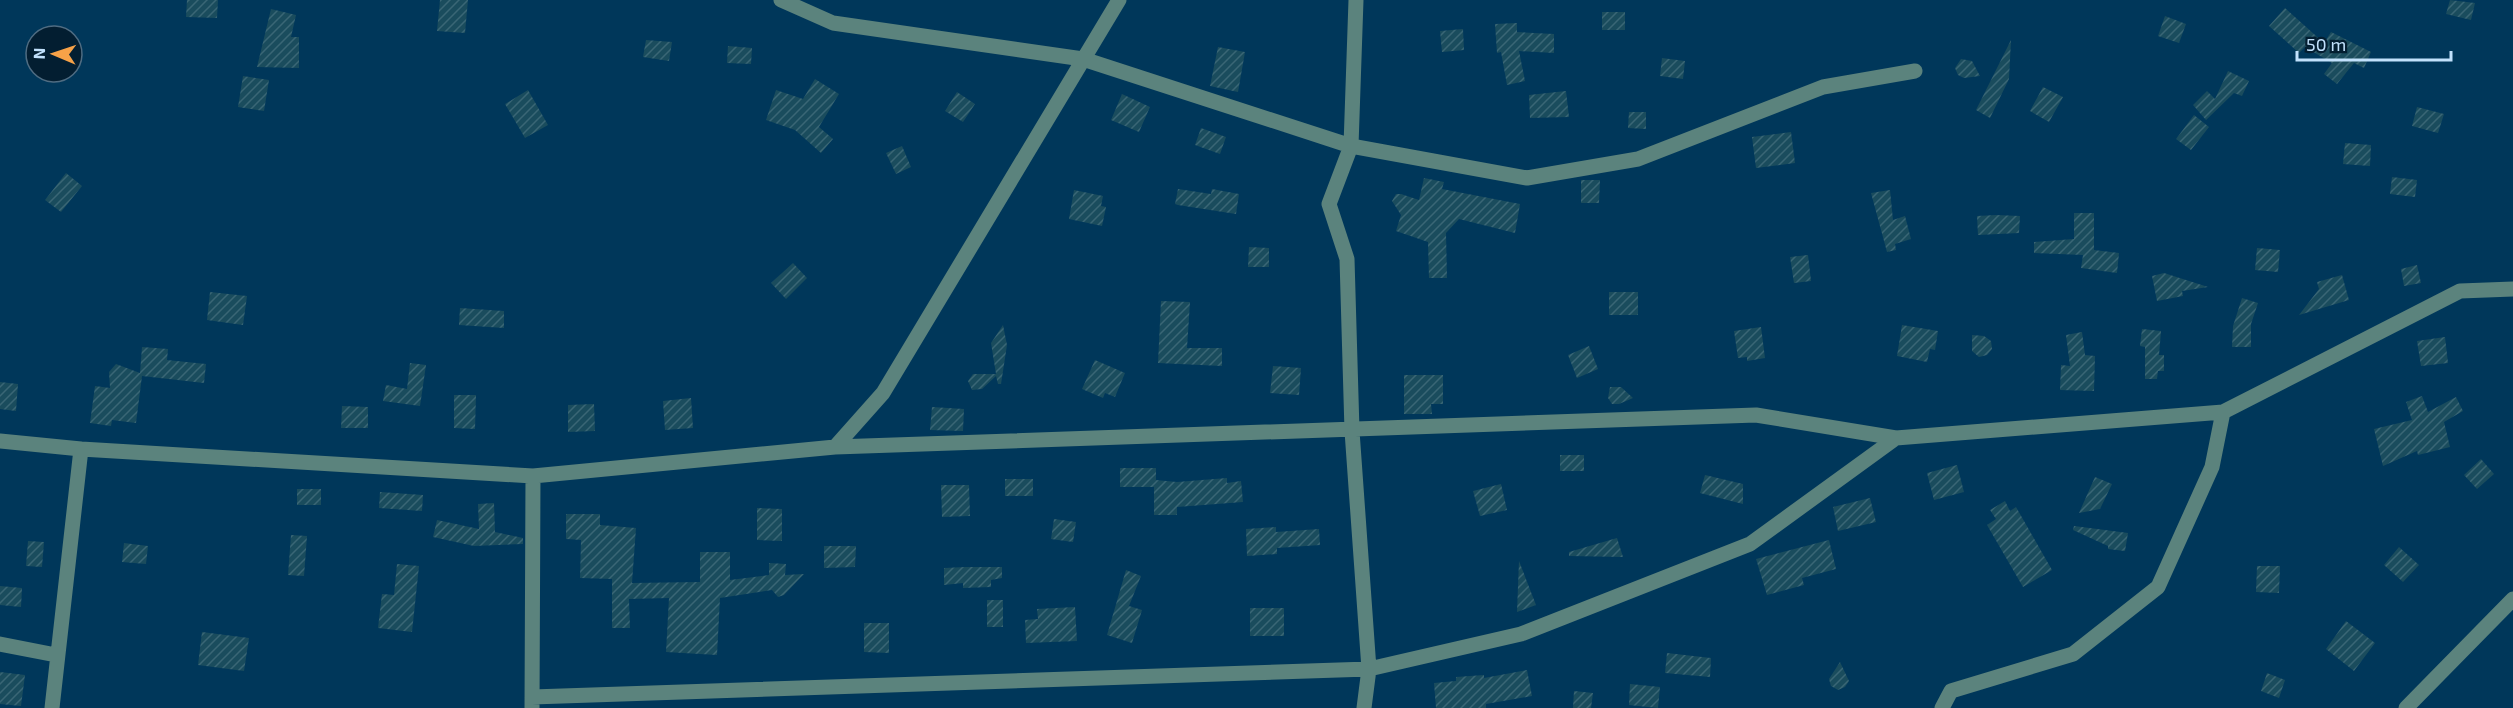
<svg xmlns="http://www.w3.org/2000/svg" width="2513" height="708" font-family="'Exo 2',sans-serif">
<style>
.building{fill:url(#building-hatch)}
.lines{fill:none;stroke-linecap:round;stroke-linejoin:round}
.minor{stroke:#5b837d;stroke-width:15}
</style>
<defs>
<pattern id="building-hatch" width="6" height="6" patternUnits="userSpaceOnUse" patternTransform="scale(1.5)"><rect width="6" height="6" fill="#1a4c5d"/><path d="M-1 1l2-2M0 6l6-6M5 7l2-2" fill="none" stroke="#3a6675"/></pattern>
</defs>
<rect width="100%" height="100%" fill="#00375a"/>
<!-- building -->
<path class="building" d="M187,0H218L217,18L186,17Z
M440,0H468L465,33L437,31Z
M2450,0L2475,3L2471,20L2446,14Z
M2285,8L2324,43L2331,32L2371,52L2364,68L2354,63L2337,84L2324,74L2332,63L2305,47L2299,53L2269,26Z
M271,9L296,15L291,37H299V68L257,67Z
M1602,12H1625V30H1602Z
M2165,16L2186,24L2179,43L2158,36Z
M1517,23V32L1554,34V53L1519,51L1525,81L1507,85L1501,52L1497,53L1495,24Z
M1463,29L1464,50L1442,52L1440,31Z
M646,40L672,42L669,61L643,57Z
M2011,40L2009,79L1990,118L1976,110Z
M728,46L752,48L751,64L727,63Z
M1218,47L1245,52L1238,92L1210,86Z
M1662,58L1685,61L1683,79L1660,76Z
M1961,59L1972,61L1980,76L1964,78L1958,75L1955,68Z
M2228,71L2249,81L2242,96L2234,93L2206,120L2193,105L2207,91L2215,99Z
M243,76L269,80L264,111L238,107Z
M815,79L839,94L819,127L833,139L821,153L795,130L766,120L776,90L803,99Z
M2043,87L2063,97L2049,122L2030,111Z
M528,90L548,125L525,138L505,104Z
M1566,91L1569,117L1530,118L1529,95Z
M957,92L975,104L963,122L945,111Z
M1122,94L1150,107L1139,132L1111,120Z
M2417,107L2444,114L2438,133L2412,126Z
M1629,112H1646V129L1628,128Z
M2194,115L2209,127L2191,150L2176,139Z
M1201,128L1226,137L1220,154L1195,145Z
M1791,132L1795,163L1756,168L1752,137Z
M2345,143L2371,145L2370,166L2343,164Z
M902,146L911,167L896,174L886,153Z
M66,173L82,186L61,212L45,200Z
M2392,177L2417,180L2415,197L2390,194Z
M1424,178L1444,182L1442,189L1520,204L1515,233L1459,219L1446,233L1447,278H1429L1428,242L1396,231L1401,215L1392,201L1396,194H1401L1419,200Z
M1581,180H1600L1599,203H1581Z
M1178,189L1211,194L1212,189L1239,194L1236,214L1178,205L1175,204Z
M1074,190L1103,196L1101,206L1106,207L1102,226L1069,219Z
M1890,190L1893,220L1905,216L1911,239L1895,244L1896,250L1887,252L1871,193Z
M2074,213H2094V250L2119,253L2117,273L2081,268L2083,255L2034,253V242L2074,239Z
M1996,215L2020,216L2019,233L1978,235L1977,216Z
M1249,247L1269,248V267H1248Z
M2257,248L2280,250L2278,272L2255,270Z
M1808,255L1811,281L1794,283L1790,257Z
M793,263L807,278L786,299L771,283Z
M2417,265L2421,283L2404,286L2401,269Z
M2164,273L2208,287L2182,291L2183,296L2157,301L2152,276Z
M2342,275L2349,300L2299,315L2319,289L2317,282Z
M210,292L247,296L243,325L207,320Z
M1609,292H1638V315H1609Z
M2242,298L2258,303L2251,324V347H2232L2233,326Z
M1161,301L1190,302L1187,348H1222V366L1158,363Z
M460,308L504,311V328L459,325Z
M1003,325L1007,345L1001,384H998L996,376L982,389L972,390L968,381L973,374H996L991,343Z
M1902,325L1938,331L1935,350L1930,349L1927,362L1897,356Z
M1761,327L1765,358L1747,361V357L1738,358L1734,331Z
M2142,329L2161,331L2159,355H2164V371H2158L2157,379H2145V347L2140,346Z
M2082,332L2085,355L2095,356L2094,391L2060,390L2061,365L2070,366L2066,335Z
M1972,335L1984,336L1991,341L1992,349L1987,355L1979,357L1972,351Z
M2445,337L2448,363L2421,366L2417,341Z
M1589,346L1598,369L1577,378L1568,355Z
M142,347L168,349L167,360L206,364L204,383L142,376L136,423L112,420L111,426L90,423L95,386L110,388L109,372L116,364L140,373Z
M1095,360L1125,373L1115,397L1105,393L1103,398L1082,389Z
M410,363L426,365L420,406L383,401L386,385L407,389Z
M1273,366L1301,368L1299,395L1270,393Z
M1404,375H1443V404H1431L1432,414H1404Z
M0,382L18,384L16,411L0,409Z
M1610,387H1621L1633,398L1619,404H1612L1608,398Z
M454,395H476L475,429L454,428Z
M2422,396L2428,412L2456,397L2463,411L2444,422L2450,447L2418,455L2417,451L2383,466L2374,429L2412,420L2406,402Z
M691,398L693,428L665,430L663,401Z
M594,404L595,431L568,432V405Z
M342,406L368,407V428H341Z
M932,407L964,409L963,431L930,430Z
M1560,455H1584V471H1560Z
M2481,459L2494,474L2477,489L2464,475Z
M1957,465L1964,492L1934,500L1927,473Z
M1120,468H1156V480L1177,482L1227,478V483L1241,481L1243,502L1177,507V515H1154V487H1120Z
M1705,475L1743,484V504L1700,493Z
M2095,477L2112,484L2100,509L2079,513Z
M1005,479H1033V496H1005Z
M1501,484L1507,510L1480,516L1473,491Z
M941,485H969L970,516L942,517Z
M297,489H321V505H297Z
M380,492L423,495L422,511L379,508Z
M1870,498L1876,522L1838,531L1833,507Z
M2005,501L2010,511L2016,507L2052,570L2023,587L1987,525L1996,519L1990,510Z
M494,503L495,532L523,538V544L474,546L433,537L437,520L479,529L478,504Z
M757,508L782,509V541L757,540Z
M566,514H600V525L636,528L632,583L700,582V552H730V580L769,575V563L786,564L785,575L804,574L784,595L778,597L772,590L720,598L717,655L666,652L669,598L629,599L630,628H612V579L580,578L581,540L566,539Z
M1054,519L1076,522L1073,542L1051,539Z
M2074,526L2128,533L2125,551L2108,549V546L2073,530Z
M1276,527V532L1319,529L1320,545L1277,548V554L1247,556L1246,529Z
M291,535L307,536L304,576L288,575Z
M1617,538L1623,557L1569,556V552Z
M1829,540L1836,569L1802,578L1804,585L1767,595L1756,559Z
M28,541L44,542L42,567L26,566Z
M124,543L148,546L146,564L122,562Z
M824,546H856L855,567L824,568Z
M2399,547L2419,565L2403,582L2384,565Z
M1519,561L1536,605L1517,612Z
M397,564L419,566L412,632L378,628L382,594L394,595Z
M2257,566H2280L2279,593L2256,592Z
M965,567H1002V578L991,580V587L963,588V583L944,585V568Z
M1126,570L1141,576L1129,606L1142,610L1132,643L1107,635Z
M0,586L22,588L21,607L0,605Z
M987,600H1003V627H987Z
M1075,607L1077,641L1026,643L1025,620L1038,619L1037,609Z
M1250,608H1284V636H1250Z
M2346,621L2375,643L2354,671L2326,649Z
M864,623H889V653L864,652Z
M202,632L249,638L244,671L198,665Z
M1667,653L1711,658L1710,677L1665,673Z
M1840,662L1849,681L1845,687L1838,690L1831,686L1829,679Z
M1527,670L1532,696L1486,704V708H1436L1434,683L1456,681V677L1484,675V678Z
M0,672L25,675L21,706L0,704Z
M2267,673L2285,680L2279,698L2261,691Z
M1630,684L1660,687L1658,708L1629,705Z
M1574,691L1593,693L1591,708H1573Z"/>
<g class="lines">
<!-- minor -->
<path class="minor" d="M781,0L833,23L1083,59L1351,146L1527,178L1638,159L1823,87L1915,71
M1356,0L1351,146L1329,204L1347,259L1352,431L1369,669L1364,708
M0,441L81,449
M835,447L1756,415L1896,438L2223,412L2460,291L2513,289
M0,644L56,655
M532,697L1369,669L1521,634L1750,544L1896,438
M52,708L81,449L533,476
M532,708L533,476L835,447L883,393L1119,0
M1942,708L1951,691L2073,654L2158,587L2212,467L2223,412
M2406,708L2513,599"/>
</g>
<!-- north arrow -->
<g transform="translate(54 54) rotate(272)"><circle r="28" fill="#031e31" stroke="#4f6c82" stroke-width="1.5"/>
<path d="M0-4.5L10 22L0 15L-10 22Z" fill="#f7a248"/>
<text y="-9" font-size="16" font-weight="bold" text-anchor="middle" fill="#c1e1fc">N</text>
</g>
<!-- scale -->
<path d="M2297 51v9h154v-9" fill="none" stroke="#c1e1fc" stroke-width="3"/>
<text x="2306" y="51" font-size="18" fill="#c1e1fc" stroke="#031e31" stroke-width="4.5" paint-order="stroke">50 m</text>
</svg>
